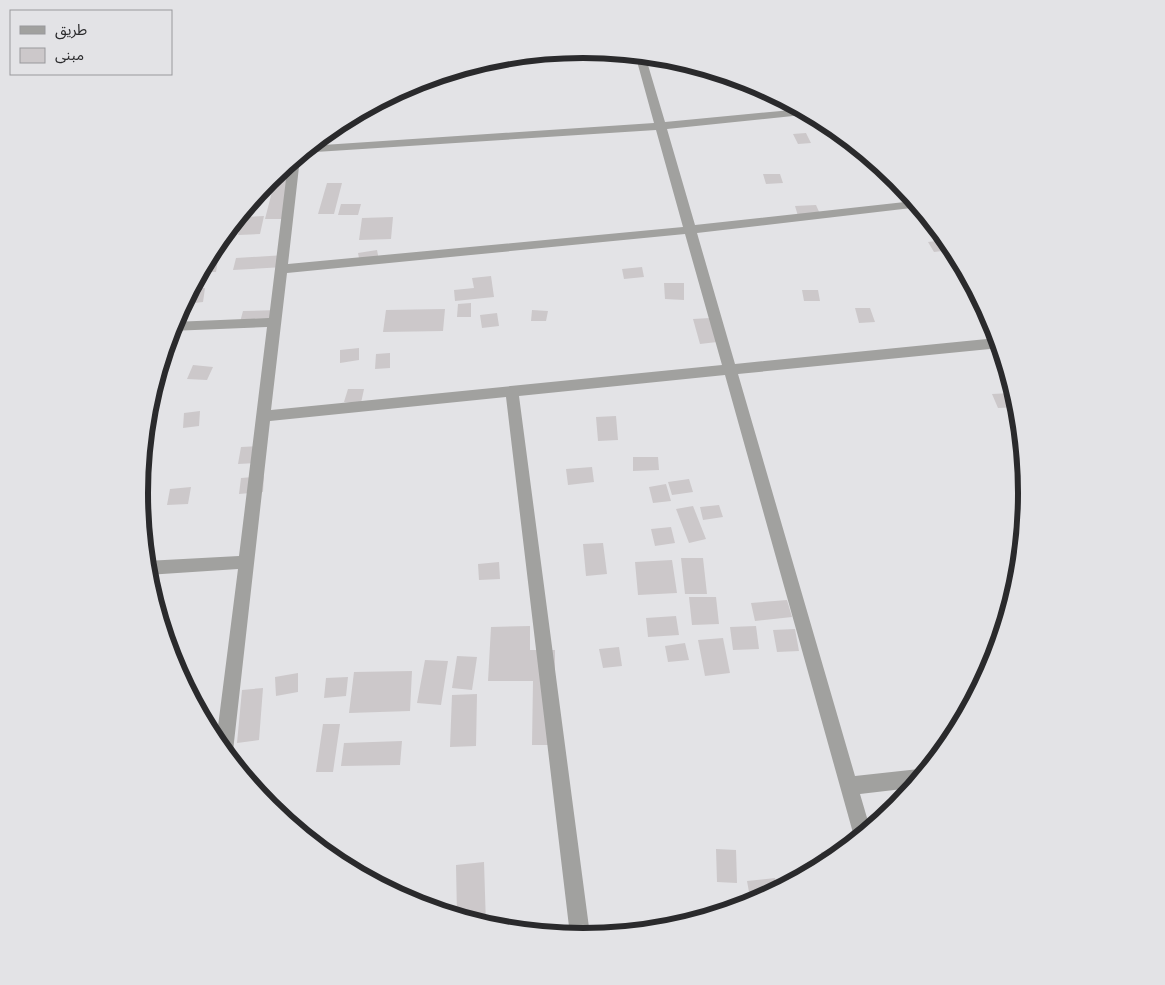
<svg xmlns="http://www.w3.org/2000/svg" width="1165" height="985" font-family="'Source Sans 3','Noto Sans Arabic',sans-serif">
<style>
.building{fill:#ccc8ca}
.lines{fill:none;stroke-linecap:round;stroke-linejoin:round}
.minor{fill:#a1a19f;fill-rule:evenodd}
.rim{fill:none;stroke:#2a2a2c;stroke-width:6}
</style>
<rect width="100%" height="100%" fill="#e3e3e6"/>
<!-- building -->
<path class="building" d="M806,133L811,143L798,144L793,134Z
M763,174H780L783,183L766,184Z
M275,180H295L285,219H265Z
M327,183H342L334,214H318Z
M341,204H361L358,215H338Z
M816,205L820,214L798,216L795,206Z
M264,216L260,234L238,235L243,217Z
M393,217L391,239L359,240L362,218Z
M220,238H224L221,249H212Z
M944,240L950,250L934,252L928,242Z
M377,250L379,260L360,263L358,253Z
M285,255L284,267L233,270L236,258Z
M218,260L216,272H202L206,261Z
M642,267L644,277L624,279L622,269Z
M491,276L494,297L455,301L454,290L474,288L472,278Z
M664,283H684V300L665,299Z
M205,288L203,302L185,304L191,289Z
M802,290H818L820,301H804Z
M471,303V317H457L458,304Z
M855,308H870L875,322L859,323Z
M445,309L443,331L383,332L386,310Z
M279,310L276,321L240,322L243,311Z
M532,310L548,311L546,321H531Z
M497,313L499,326L482,328L480,315Z
M710,318L717,342L700,344L693,319Z
M359,348V360L340,363V350Z
M390,353V368L375,369L376,354Z
M193,365L213,367L207,380L187,379Z
M348,389H364L361,403L344,402Z
M1012,393L1018,407L998,408L992,394Z
M200,411L199,426L183,428L184,413Z
M616,416L618,440L598,441L596,417Z
M260,446L257,463L238,464L241,447Z
M633,457H658L659,470L633,471Z
M592,467L594,482L568,485L566,469Z
M264,476L263,492L239,494L241,478Z
M689,479L693,492L672,495L668,482Z
M666,484L671,501L653,503L649,487Z
M191,487L188,504L167,505L170,489Z
M719,505L723,517L703,520L700,507Z
M693,506L706,539L689,543L676,509Z
M671,527L675,543L655,546L651,529Z
M603,543L607,574L586,576L583,544Z
M681,558H703L707,594H685Z
M672,560L677,593L638,595L635,562Z
M499,562L500,579L479,580L478,564Z
M689,597H716L719,624L692,625Z
M787,600L792,617L755,621L751,603Z
M676,616L679,635L648,637L646,618Z
M530,626V650H555V745H532L533,681H488L491,627Z
M756,626L759,649L733,650L730,627Z
M795,629L799,651L777,652L773,630Z
M723,638L730,673L705,676L698,640Z
M685,643L689,660L668,662L665,646Z
M619,647L622,666L603,668L599,649Z
M457,656L477,657L472,690L452,688Z
M425,660L448,661L441,705L417,703Z
M412,671L410,711L349,713L354,672Z
M298,673V692L276,696L275,677Z
M348,677L346,696L324,698L326,678Z
M263,688L259,740L237,743L242,690Z
M477,694L476,746L450,747L452,695Z
M323,724H340L333,772H316Z
M402,741L400,765L341,766L344,743Z
M716,849L736,850L737,883L717,882Z
M844,850L829,862L825,864L821,852Z
M484,862L486,925L457,916L456,865Z
M775,878L777,889L751,903L747,881Z"/>
<g class="lines">
<!-- minor -->
<path class="minor" d="M635,54L645,55L665,122L802,109L812,114L667,129L695,225L914,201L920,207L697,233L735,364L997,338L1000,348L738,374L855,776L919,769L925,771L911,788L860,794L870,828L855,840L725,375L519,396L590,935H570L506,397L270,421L233,751L230,757L216,742L238,569L147,575L146,561L239,556L267,327L170,331L173,322L269,318L288,163L297,155L300,158L288,264L683,227L656,130L300,153L308,146L654,123ZM685,234L722,365L271,410L287,273Z"/>
</g>
<!-- crop -->
<path d="M0 0H1165V985H0ZM148 493a435 435 0 1 1 870 0a435 435 0 1 1-870 0Z" fill="#e3e3e6" fill-rule="evenodd"/>
<path class="rim" d="M148 493a435 435 0 1 1 870 0a435 435 0 1 1-870 0Z"/>
<!-- legend -->
<rect x="10" y="10" width="162" height="65" fill="#e3e3e6" stroke="#99999c"/>
<rect x="20" y="26" width="25" height="8" fill="#a1a19f" stroke="#99999c"/>
<text x="55" y="35" font-size="15" fill="#2a2a2c">طريق</text>
<rect x="20" y="48" width="25" height="15" fill="#ccc8ca" stroke="#99999c"/>
<text x="55" y="60" font-size="15" fill="#2a2a2c">مبنى</text>
</svg>
